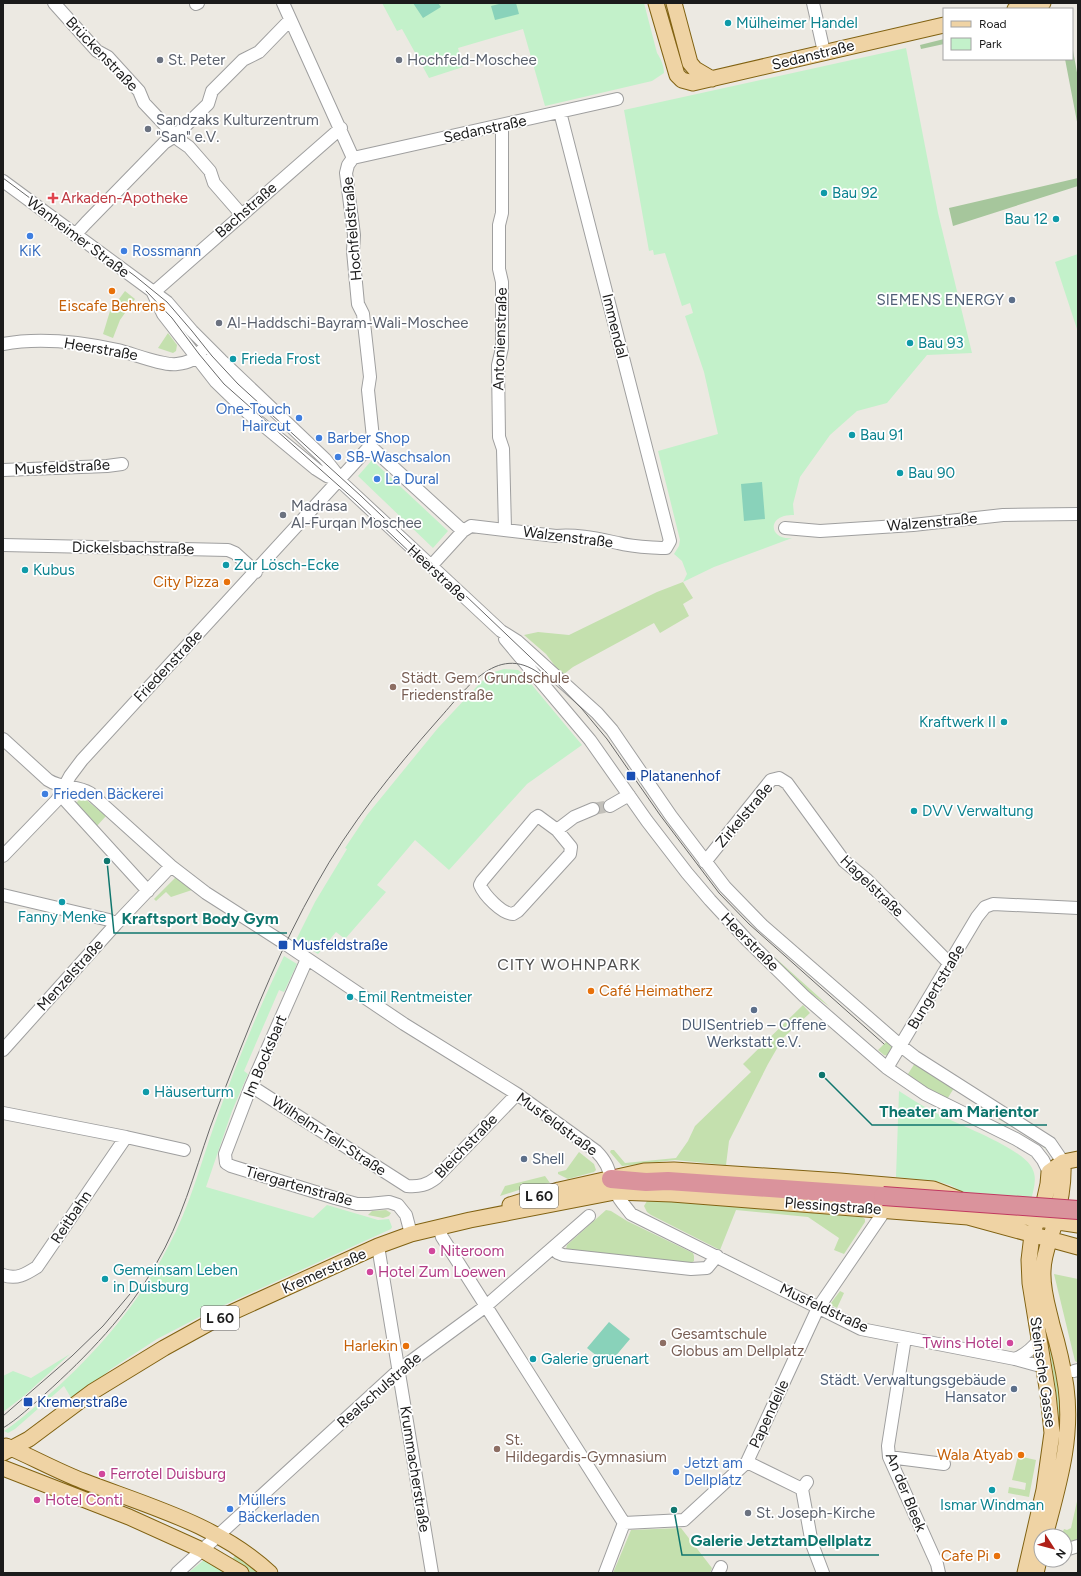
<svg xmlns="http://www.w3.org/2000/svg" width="1081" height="1576" font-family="Figtree,sans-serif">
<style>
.grass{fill:#c4e0ae}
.forest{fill:#a6c69c}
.park{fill:#c3f1ca}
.pitch{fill:#89d2ba}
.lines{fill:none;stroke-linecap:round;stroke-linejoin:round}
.minor-tunnel{stroke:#c2c0ba;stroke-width:12;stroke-dasharray:12 6;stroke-linecap:butt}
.minor-casing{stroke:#9f9f9f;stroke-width:14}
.major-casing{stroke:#816212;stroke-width:17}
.highway-casing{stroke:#c03960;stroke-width:20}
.minor{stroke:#fff;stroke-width:12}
.major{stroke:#efd3a4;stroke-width:15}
.highway{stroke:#da939c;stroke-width:18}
.tram{stroke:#696969;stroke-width:1}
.highway-bridge-casing{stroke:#c03960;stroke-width:20;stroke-linecap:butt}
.highway-bridge{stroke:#da939c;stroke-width:18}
.culture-dot{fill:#0f9aa8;stroke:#fff;stroke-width:1.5}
.worship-dot{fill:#6b7280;stroke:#fff;stroke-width:1.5}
.health-dot{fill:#e0444e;stroke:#fff;stroke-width:1.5}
.shop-dot{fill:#3f7fe0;stroke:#fff;stroke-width:1.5}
.food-dot{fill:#e8710a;stroke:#fff;stroke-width:1.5}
.service-dot{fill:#5c6f8a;stroke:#fff;stroke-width:1.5}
.education-dot{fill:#8d6e63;stroke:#fff;stroke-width:1.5}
.transit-dot{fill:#1a4fb4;stroke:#fff;stroke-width:1.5}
.hotel-dot{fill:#d1479c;stroke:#fff;stroke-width:1.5}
.labels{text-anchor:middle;stroke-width:3.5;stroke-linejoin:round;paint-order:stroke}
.shield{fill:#fff;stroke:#5f5f5f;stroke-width:1}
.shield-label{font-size:14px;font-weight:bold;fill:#1b1b1b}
.culture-label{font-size:15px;fill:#0d838f;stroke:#fff;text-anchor:start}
.street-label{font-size:15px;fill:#1b1b1b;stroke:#fff}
.worship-label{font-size:15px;fill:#5b616d;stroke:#fff;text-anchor:start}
.health-label{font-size:15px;fill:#be3a42;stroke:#fff;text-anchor:start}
.shop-label{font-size:15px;fill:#366cbe;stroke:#fff;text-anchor:start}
.service-label{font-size:15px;fill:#4e5e75;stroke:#fff;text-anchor:end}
.food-label{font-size:15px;fill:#c56008;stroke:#fff;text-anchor:end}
.education-label{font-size:15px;fill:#785e54;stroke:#fff;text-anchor:start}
.transit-label{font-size:15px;fill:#164399;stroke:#fff;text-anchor:start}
.hotel-label{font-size:15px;fill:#b23c85;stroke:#fff;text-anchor:start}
.neighbourhood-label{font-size:16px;letter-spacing:1px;fill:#4e4e4e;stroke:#fff}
.leader{fill:none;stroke:#0f766e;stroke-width:1.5}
.callout-dot{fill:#0f766e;stroke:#fff;stroke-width:1.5}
.callout-label{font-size:16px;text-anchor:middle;font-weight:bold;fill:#0f766e;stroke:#fff;stroke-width:3.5;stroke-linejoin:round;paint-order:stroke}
</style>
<rect width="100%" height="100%" fill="#ece9e2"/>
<!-- grass -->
<path class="grass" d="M125,291L135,299L120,320L113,338L103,334L110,311Z
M168,333L177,345L176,351L173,353L158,348Z
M683,582L693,598L683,604L689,616L660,633L654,623L573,667L564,674L558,670L546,654L524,635L538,632L569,635L657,592Z
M84,798L106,816L96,827L75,804L80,799Z
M177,876L195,889L171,897L166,892L156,901L154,899Z
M770,953L830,1007L802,987L770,956Z
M803,1005L810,1013L783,1038L768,1064L729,1141L726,1165L675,1160L622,1166L610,1152L611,1150H614L625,1163L676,1158L688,1141L695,1126L751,1072L743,1064Z
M887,1041L894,1049L889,1056L884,1055L878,1050Z
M915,1063L954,1088L946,1101L906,1077Z
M981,1106H983L1050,1149L1048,1151C1033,1137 1000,1117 980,1113L979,1110Z
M579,1152L594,1164L596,1170L594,1172L568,1179L558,1174V1172L566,1170Z
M545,1176L550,1183L528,1187L500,1196L505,1186Z
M647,1201H670L862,1217L865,1219V1222L844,1254L834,1250L839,1238L808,1217L736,1210L720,1250L651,1215L647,1212L644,1206Z
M386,1210L391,1213L389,1216L383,1218L368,1215L372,1211Z
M606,1210L611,1211L627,1221L693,1253L694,1256V1261L691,1263L566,1249L567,1245Z
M1034,1251L1038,1252L1036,1262L1058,1374L1062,1407L1060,1431L1056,1392L1051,1358L1038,1307Z
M1054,1274L1078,1279V1363L1075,1361Z
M840,1291L844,1293L837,1308L831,1305V1303Z
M1018,1456L1036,1460L1029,1497L1008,1493L1009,1487L1025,1490L1026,1483L1012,1480Z
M1078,1497V1539L1065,1543V1536H1061L1064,1529L1067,1530L1071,1528Z
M681,1528L712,1568L710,1573H613L631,1530Z
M237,1553L265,1573H246L230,1562Z"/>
<!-- forest -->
<path class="forest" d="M944,39V44L921,49L920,45Z
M1072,45L1078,78V127L1065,59H1072Z
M1078,178V186L953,226L949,208Z"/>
<!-- park -->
<path class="park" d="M382,3H644L657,53C661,59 664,66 664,73L652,81L545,106L523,29L458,48L463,67L429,78L402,29L397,31Z
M906,48L938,213L972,353L927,355L887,403L857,411L830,435L800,477L793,504L794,515C791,515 787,515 784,516C767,521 772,540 792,538L714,567L683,582L687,574L682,561L674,554L679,546L680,540L658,451L718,434L704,372L685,316L693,313L690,303L682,306L665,253L654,255L653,250L649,251L624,110Z
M1078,254V329H1077L1055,262Z
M372,460L448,531L433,548L358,476Z
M504,669L518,670L522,673L582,745L527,784L449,870L415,840L377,885L386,892L345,939L336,932L318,954L296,940L315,902L347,849L345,848L367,815L438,728L482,681L494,672Z
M284,956L297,964L284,992L279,990L244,1071L248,1074L232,1111L206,1187L313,1218L327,1205L378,1220L389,1219L392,1227L391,1229L209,1312L157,1339L111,1369L73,1401L64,1386L15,1429L8,1433L4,1431C18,1422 31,1410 44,1399C94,1356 139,1304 169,1245C189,1208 200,1166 214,1126C234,1069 258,1010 284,956Z
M899,1091C911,1099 923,1106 936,1113C958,1125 1021,1147 1032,1168C1038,1179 1033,1190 1031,1201L972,1197L950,1185L936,1181L896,1177Z
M70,1354L24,1396L3,1412V1376L13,1371L31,1378Z
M204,1560L219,1568L226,1573H188Z"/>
<!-- pitch -->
<path class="pitch" d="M413,3H438L441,7L423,18Z
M503,3H516L519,14L495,20L491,6Z
M762,482L765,519L744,521L741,484Z
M609,1322L630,1339L608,1365L587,1348Z"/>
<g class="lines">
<!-- minor-tunnel -->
<path class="minor-tunnel" d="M593,809L610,806"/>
<defs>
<path id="minor" d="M54,3L97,51L108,57L139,91L144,103L179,140L189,147L210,171L214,183L241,214
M283,3L353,158
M813,3L824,52
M196,4L198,3
M502,125V213L499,225V269L502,282V348L498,365L499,437L503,449L505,529
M353,158L617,99
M3,181L167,302L192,331L221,360L325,459L336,473L339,480
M75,235L86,223L164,143L175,136L208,104L212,91L243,60L259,52L290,20
M153,293L163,314L216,382L247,412L316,469L327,476L339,480L501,631L517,641L597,713L612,730L671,816L725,887L762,925L901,1046L915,1057L1050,1143L1063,1162
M153,293L341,128
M3,344C40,337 81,342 118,350C134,354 163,366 177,364C187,363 196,360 201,351
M197,358L209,362L250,402L267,406
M370,446L463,531
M3,470L107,466L122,464
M785,528L820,531L913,525L1003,515L1078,514
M3,545L228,550L235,553L256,572
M431,566L463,531L471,526L556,536C577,534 598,539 618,543C632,547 647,547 661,548H666L670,541L560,112
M505,639L590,740L647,821L687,873L710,900L747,940L804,996L887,1068L925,1094L1016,1139L1036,1151L1043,1160L1049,1172
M3,739L48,780C62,789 76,785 90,793L171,866L206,893L281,941L404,1024L517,1094L596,1151C612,1167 608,1175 616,1193C620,1201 626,1207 631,1214L861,1329L1015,1359L1044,1367
M61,794L66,801L148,891
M610,806L629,795
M557,830L571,847L570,854L518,911L513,914C502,914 484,895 480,885L482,881L535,818L538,816L557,830L574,817L593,809
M3,856L57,800L70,776L82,760L370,446L373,438L368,390L370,377L363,314L358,304L353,251L354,235L346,173L348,165L353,158
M705,862L771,780L779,778L787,783L844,861L867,880L950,964
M3,895L109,920L116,924
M307,959L251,1086L225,1154L226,1163L231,1166L335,1198L357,1204H369L389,1202L398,1205L406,1215L411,1234
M3,1050L116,924L171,866
M887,1068L977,917L985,907L993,904L1078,908
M251,1086L407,1186C419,1187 427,1185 436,1178L517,1094
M3,1113L126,1137L184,1150
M439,1227L442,1237L624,1523
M378,1246L432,1573
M553,1248L558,1253L563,1255L691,1269L707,1268L717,1256
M3,1275C17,1280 26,1274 37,1267L126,1137
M905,1338L888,1446L889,1457L937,1564L939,1573
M1015,1359C1025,1355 1032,1349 1039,1340
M1074,1371L1078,1370
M889,1457L944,1464
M747,1462L802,1489
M807,1482L802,1489L812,1544L823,1573
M1065,1550L1078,1546
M177,1573L399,1370L486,1306L589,1216
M605,1573L624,1523L684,1520L747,1462L818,1308L881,1216L883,1210
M718,1573L721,1567"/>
<path id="major" d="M656,3L677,75L682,80L693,83L944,25
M674,3L690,63L695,69L712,79
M1015,9L1043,3
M510,1205L559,1190L644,1171L674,1170L840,1181L933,1189L959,1199
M984,1211L1078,1225
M6,1446C32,1457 57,1471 83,1481C148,1506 219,1525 270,1573
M3,1453L29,1439L92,1392L164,1348L213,1321L378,1246L411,1234L470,1220L615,1192L672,1194L968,1217L1078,1247
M3,1468L129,1517L202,1550L241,1573
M1045,1536C1058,1486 1073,1440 1066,1387C1063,1366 1058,1345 1052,1325C1048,1307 1042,1290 1043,1271C1043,1254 1051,1238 1055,1222C1061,1201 1064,1183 1063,1162
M1025,1573L1044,1490L1052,1433L1048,1394L1030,1283L1029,1260L1032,1235L1044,1202L1048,1184L1049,1172L1063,1162L1078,1159
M1036,1573L1041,1551"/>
<path id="highway" d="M611,1179L646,1182L668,1181L883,1196"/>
</defs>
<!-- minor casing -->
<use href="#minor" class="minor-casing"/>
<!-- major casing -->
<use href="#major" class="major-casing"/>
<!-- highway casing -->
<use href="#highway" class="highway-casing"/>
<!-- minor -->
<use href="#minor" class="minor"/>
<!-- major -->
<use href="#major" class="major"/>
<!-- highway -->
<use href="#highway" class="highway"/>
<!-- tram -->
<path class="tram" d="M3,178L135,276L167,302L192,331L212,356L238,384L361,496L549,675L582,709L607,739L660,815L719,893L749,924L884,1044
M146,291L172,318L199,354L224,384L356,501L417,559
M3,1416L72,1356L103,1326L130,1294
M3,1428C18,1419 31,1406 45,1394C87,1356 128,1314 156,1264C181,1222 194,1174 210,1128C217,1109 224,1091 231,1073C256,1009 282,945 316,885C349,825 393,771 438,720C467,688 499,639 544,677"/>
<defs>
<path id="highway-bridge" d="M883,1196L1078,1210"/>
</defs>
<!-- highway-bridge casing -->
<use href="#highway-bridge" class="highway-bridge-casing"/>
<!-- highway-bridge -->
<use href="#highway-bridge" class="highway-bridge"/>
</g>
<!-- markers -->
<g class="culture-dot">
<circle cx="728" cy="23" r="4"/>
<circle cx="824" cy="193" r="4"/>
<circle cx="1056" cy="219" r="4"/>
<circle cx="910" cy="343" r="4"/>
<circle cx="233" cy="359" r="4"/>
<circle cx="852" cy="435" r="4"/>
<circle cx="900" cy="473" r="4"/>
<circle cx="226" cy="565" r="4"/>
<circle cx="25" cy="570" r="4"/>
<circle cx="1004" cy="722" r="4"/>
<circle cx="914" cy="811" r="4"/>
<circle cx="62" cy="902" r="4"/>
<circle cx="350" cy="997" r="4"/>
<circle cx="146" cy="1092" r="4"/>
<circle cx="105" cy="1279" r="4"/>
<circle cx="533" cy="1359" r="4"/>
<circle cx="992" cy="1490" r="4"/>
</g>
<g class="worship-dot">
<circle cx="160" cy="60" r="4"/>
<circle cx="399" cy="60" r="4"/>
<circle cx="148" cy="129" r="4"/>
<circle cx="219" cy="323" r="4"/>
<circle cx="283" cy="515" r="4"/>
<circle cx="748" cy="1513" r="4"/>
</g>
<path class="health-dot" d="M51 192h4v4h4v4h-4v4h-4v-4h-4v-4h4z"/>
<g class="shop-dot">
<circle cx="30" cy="236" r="4"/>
<circle cx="124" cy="251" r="4"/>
<circle cx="299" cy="418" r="4"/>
<circle cx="319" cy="438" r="4"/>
<circle cx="338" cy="457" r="4"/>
<circle cx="377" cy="479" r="4"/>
<circle cx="45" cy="794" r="4"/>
<circle cx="676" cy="1472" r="4"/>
<circle cx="230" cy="1509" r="4"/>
</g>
<g class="food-dot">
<circle cx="112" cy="291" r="4"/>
<circle cx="227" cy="582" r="4"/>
<circle cx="591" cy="991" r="4"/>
<circle cx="406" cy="1346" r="4"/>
<circle cx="1021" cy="1455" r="4"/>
<circle cx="997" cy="1556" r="4"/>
</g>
<g class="service-dot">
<circle cx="1012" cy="300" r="4"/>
<circle cx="754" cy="1010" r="4"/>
<circle cx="524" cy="1159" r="4"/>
<circle cx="1014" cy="1389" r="4"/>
</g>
<g class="education-dot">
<circle cx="393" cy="687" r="4"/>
<circle cx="663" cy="1343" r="4"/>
<circle cx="497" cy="1449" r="4"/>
</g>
<g class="transit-dot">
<rect x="626" y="771" width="10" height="10" rx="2"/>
<rect x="278" y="940" width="10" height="10" rx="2"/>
<rect x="23" y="1397" width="10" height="10" rx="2"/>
</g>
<g class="hotel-dot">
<circle cx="432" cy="1251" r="4"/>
<circle cx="370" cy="1272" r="4"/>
<circle cx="1010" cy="1343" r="4"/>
<circle cx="102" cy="1474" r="4"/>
<circle cx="37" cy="1500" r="4"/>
</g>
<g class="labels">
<!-- shield labels -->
<g class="shield">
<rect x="520" y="1184" width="38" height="24" rx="3"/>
<rect x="201" y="1306" width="38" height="24" rx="3"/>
</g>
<g class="shield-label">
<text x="539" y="1201">L 60</text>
<text x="220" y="1323">L 60</text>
</g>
<!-- culture labels -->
<g class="culture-label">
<text x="736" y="28">Mülheimer Handel</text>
<text x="832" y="198">Bau 92</text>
<text x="1048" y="224" text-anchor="end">Bau 12</text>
<text x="918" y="348">Bau 93</text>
<text x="241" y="364">Frieda Frost</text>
<text x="860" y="440">Bau 91</text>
<text x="908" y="478">Bau 90</text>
<text x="234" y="570">Zur Lösch-Ecke</text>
<text x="33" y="575">Kubus</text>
<text x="996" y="727" text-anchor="end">Kraftwerk II</text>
<text x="922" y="816">DVV Verwaltung</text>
<text x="62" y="922" text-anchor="middle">Fanny Menke</text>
<text x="358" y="1002">Emil Rentmeister</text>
<text x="154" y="1097">Häuserturm</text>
<text x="113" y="1275">Gemeinsam Leben<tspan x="113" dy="17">in Duisburg</tspan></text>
<text x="541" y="1364">Galerie gruenart</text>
<text x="992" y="1510" text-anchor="middle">Ismar Windman</text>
</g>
<!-- street labels -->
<g class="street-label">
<text transform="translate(102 54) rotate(46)" y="5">Brückenstraße</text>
<text transform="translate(813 55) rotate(-14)" y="5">Sedanstraße</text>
<text transform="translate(485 129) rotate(-12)" y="5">Sedanstraße</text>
<text transform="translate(246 210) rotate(-41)" y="5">Bachstraße</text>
<text transform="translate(352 229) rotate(-95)" y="5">Hochfeldstraße</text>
<text transform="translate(78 237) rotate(37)" y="5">Wanheimer Straße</text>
<text transform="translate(615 326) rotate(76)" y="5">Immendal</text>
<text transform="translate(500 339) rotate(-88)" y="5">Antonienstraße</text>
<text transform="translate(101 349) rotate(10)" y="5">Heerstraße</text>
<text transform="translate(62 467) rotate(-3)" y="5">Musfeldstraße</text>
<text transform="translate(932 522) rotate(-5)" y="5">Walzenstraße</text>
<text transform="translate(568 537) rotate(7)" y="5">Walzenstraße</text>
<text transform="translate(133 548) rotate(1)" y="5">Dickelsbachstraße</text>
<text transform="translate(437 573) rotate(43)" y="5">Heerstraße</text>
<text transform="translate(168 666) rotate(-47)" y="5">Friedenstraße</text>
<text transform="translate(744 815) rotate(-50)" y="5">Zirkelstraße</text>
<text transform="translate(872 886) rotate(44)" y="5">Hagelstraße</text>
<text transform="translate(750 942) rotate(45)" y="5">Heerstraße</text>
<text transform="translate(70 975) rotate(-48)" y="5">Menzelstraße</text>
<text transform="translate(936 987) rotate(-59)" y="5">Bungertstraße</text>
<text transform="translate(265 1056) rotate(-67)" y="5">Im Bocksbart</text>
<text transform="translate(557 1124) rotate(36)" y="5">Musfeldstraße</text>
<text transform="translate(329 1136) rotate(33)" y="5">Wilhelm-Tell-Straße</text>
<text transform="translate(466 1146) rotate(-46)" y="5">Bleichstraße</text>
<text transform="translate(299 1186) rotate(16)" y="5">Tiergartenstraße</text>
<text transform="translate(833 1206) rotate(4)" y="5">Plessingstraße</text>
<text transform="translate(71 1217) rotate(-56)" y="5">Reitbahn</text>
<text transform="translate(324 1271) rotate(-24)" y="5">Kremerstraße</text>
<text transform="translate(824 1308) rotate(25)" y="5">Musfeldstraße</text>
<text transform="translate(1043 1372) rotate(82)" y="5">Steinsche Gasse</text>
<text transform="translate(379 1390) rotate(-41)" y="5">Realschulstraße</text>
<text transform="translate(769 1414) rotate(-65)" y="5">Papendelle</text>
<text transform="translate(415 1469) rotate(81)" y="5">Krummacherstraße</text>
<text transform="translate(906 1492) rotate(68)" y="5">An der Bleek</text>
</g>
<!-- worship labels -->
<g class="worship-label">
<text x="168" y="65">St. Peter</text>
<text x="407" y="65">Hochfeld-Moschee</text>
<text x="156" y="125">Sandzaks Kulturzentrum<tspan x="156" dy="17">"San" e.V.</tspan></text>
<text x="227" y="328">Al-Haddschi-Bayram-Wali-Moschee</text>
<text x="291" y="511">Madrasa<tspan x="291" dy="17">Al-Furqan Moschee</tspan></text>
<text x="756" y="1518">St. Joseph-Kirche</text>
</g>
<!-- health labels -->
<g class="health-label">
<text x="61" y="203">Arkaden-Apotheke</text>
</g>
<!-- shop labels -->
<g class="shop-label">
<text x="30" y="256" text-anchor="middle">KiK</text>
<text x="132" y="256">Rossmann</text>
<text x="291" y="414" text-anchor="end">One-Touch<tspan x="291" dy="17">Haircut</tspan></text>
<text x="327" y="443">Barber Shop</text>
<text x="346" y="462">SB-Waschsalon</text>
<text x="385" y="484">La Dural</text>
<text x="53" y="799">Frieden Bäckerei</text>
<text x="684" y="1468">Jetzt am<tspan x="684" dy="17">Dellplatz</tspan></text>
<text x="238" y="1505">Müllers<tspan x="238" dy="17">Bäckerladen</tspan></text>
</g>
<!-- service labels -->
<g class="service-label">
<text x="1004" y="305">SIEMENS ENERGY</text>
<text x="754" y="1030" text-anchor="middle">DUISentrieb – Offene<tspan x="754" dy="17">Werkstatt e.V.</tspan></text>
<text x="532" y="1164" text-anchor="start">Shell</text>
<text x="1006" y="1385">Städt. Verwaltungsgebäude<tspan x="1006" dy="17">Hansator</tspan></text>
</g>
<!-- food labels -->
<g class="food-label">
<text x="112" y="311" text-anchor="middle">Eiscafe Behrens</text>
<text x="219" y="587">City Pizza</text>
<text x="599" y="996" text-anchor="start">Café Heimatherz</text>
<text x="398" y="1351">Harlekin</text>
<text x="1013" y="1460">Wala Atyab</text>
<text x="989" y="1561">Cafe Pi</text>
</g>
<!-- education labels -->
<g class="education-label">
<text x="401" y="683">Städt. Gem. Grundschule<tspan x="401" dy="17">Friedenstraße</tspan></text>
<text x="671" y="1339">Gesamtschule<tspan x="671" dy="17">Globus am Dellplatz</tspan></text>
<text x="505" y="1445">St.<tspan x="505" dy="17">Hildegardis-Gymnasium</tspan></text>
</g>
<!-- transit labels -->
<g class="transit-label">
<text x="640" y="781">Platanenhof</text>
<text x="292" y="950">Musfeldstraße</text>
<text x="37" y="1407">Kremerstraße</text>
</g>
<!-- hotel labels -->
<g class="hotel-label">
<text x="440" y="1256">Niteroom</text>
<text x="378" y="1277">Hotel Zum Loewen</text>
<text x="1002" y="1348" text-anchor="end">Twins Hotel</text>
<text x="110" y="1479">Ferrotel Duisburg</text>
<text x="45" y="1505">Hotel Conti</text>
</g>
<!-- neighbourhood labels -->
<g class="neighbourhood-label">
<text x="569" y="970">CITY WOHNPARK</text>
</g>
</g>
<!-- callouts -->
<path class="leader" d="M107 861L114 933H287M822 1075L872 1125H1047M674 1510L682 1555H879"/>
<g class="callout-dot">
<circle cx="107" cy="861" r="4"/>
<circle cx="822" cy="1075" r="4"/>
<circle cx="674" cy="1510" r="4"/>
</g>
<g class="callout-label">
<text x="200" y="924">Kraftsport Body Gym</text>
<text x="959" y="1117">Theater am Marientor</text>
<text x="781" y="1546">Galerie JetztamDellplatz</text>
</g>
<!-- border -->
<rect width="1081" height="1576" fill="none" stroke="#1b1b1b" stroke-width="8"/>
<!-- legend -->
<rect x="943" y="8" width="130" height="52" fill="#ffffff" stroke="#a4a4a4"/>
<rect x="951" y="21" width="20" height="6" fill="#efd3a4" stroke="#a4a4a4"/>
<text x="979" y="28" font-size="12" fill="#1b1b1b">Road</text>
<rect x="951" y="38" width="20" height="12" fill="#c3f1ca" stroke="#a4a4a4"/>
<text x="979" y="48" font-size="12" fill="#1b1b1b">Park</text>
<!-- north arrow -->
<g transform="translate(1053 1548) rotate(126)"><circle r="19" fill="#ffffff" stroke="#a4a4a4"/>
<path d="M0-3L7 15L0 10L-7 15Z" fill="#af2018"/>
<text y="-6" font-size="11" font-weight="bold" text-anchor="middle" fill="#1b1b1b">N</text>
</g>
</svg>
